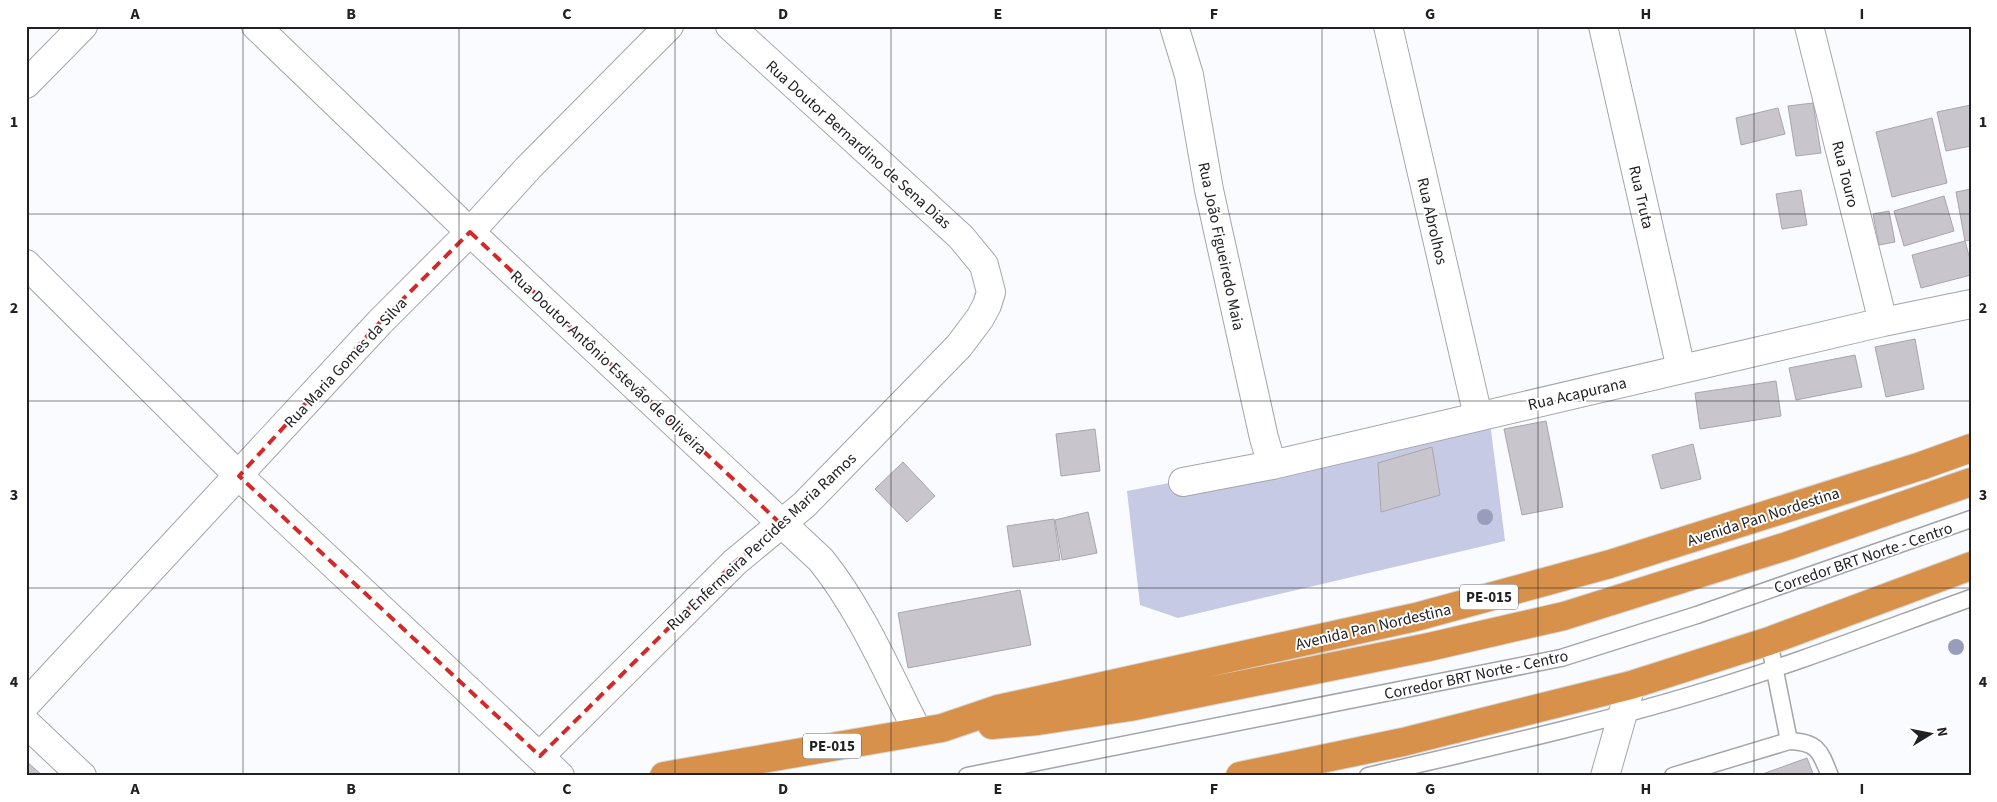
<svg xmlns="http://www.w3.org/2000/svg" width="1997" height="802" font-family="'Source Sans 3',sans-serif">
<style>
.green{fill:#c6cae5}
.building{fill:#c8c5cc;stroke:#a8a5ac}
.lines{fill:none;stroke-linecap:round;stroke-linejoin:round}
.lane-casing{stroke:#a3a5ab;stroke-width:19}
.street-casing{stroke:#a3a5ab;stroke-width:30}
.secondary-casing{stroke:#a3a5ab;stroke-width:30}
.highway-casing{stroke:#d7d7d8;stroke-width:30}
.lane{stroke:#fff;stroke-width:16}
.street{stroke:#fff;stroke-width:28}
.secondary{stroke:#fff;stroke-width:28}
.highway{stroke:#d8914b;stroke-width:28}
.tree{fill:#999cbb}
.marked{fill:none;stroke:#d62828;stroke-width:4;stroke-dasharray:10 6;stroke-linejoin:round}
.grid{fill:none;stroke:#212124;stroke-width:1;stroke-opacity:0.55}
.labels{text-anchor:middle;stroke-width:4;stroke-linejoin:round;paint-order:stroke}
.shield{fill:#fff;stroke:#646466;stroke-width:1}
.shield-label{font-size:15px;font-weight:bold;fill:#212124}
.street-label{font-size:16px;fill:#212124;stroke:#fff}
.neatline{fill:none;stroke:#212124;stroke-width:2}
.grid-label{font-size:16px;text-anchor:middle;font-weight:bold;fill:#212124}
</style>
<rect width="100%" height="100%" fill="#fafbfe"/>
<!-- green -->
<path class="green" d="M1490,422L1505,541L1178,618L1140,605L1127,491Z"/>
<!-- building -->
<path class="building" d="M1813,103L1821,153L1796,156L1788,106Z
M1971,105V146L1946,151L1937,112Z
M1778,108L1785,134L1741,145L1736,118Z
M1932,118L1947,183L1892,197L1876,132Z
M1971,189V240L1965,241L1956,192Z
M1801,190L1807,225L1782,229L1776,194Z
M1944,196L1954,231L1904,246L1894,211Z
M1889,211L1895,242L1879,245L1873,214Z
M1965,241L1971,263V275L1921,288L1912,255Z
M1915,339L1924,389L1886,397L1875,347Z
M1855,355L1862,387L1796,400L1789,368Z
M1776,381L1781,416L1700,429L1695,393Z
M1546,421L1563,507L1522,515L1504,429Z
M1095,429L1100,471L1061,476L1056,434Z
M1693,444L1701,479L1661,489L1652,455Z
M1432,447L1440,495L1381,512L1378,463Z
M903,462L935,496L907,522L875,489Z
M1088,512L1097,553L1062,560L1055,520Z
M1054,519L1060,560L1013,567L1007,526Z
M1020,590L1031,645L908,668L898,613Z
M1807,758L1814,776H1757Z
M26,761L43,776H26Z"/>
<g class="lines">
<defs>
<path id="lane" d="M1789,741C1818,742 1820,751 1830,776
M967,776L1561,658L1697,615L1971,519
M1368,776C1478,750 1588,726 1695,694C1789,666 1879,631 1971,598
M1673,776L1789,741L1769,641"/>
<path id="street" d="M256,26L470,232L821,560C862,611 888,674 918,732
M1174,26L1189,75L1209,190L1264,438L1272,465
M1388,26L1478,416
M1603,26L1681,369
M1809,26L1883,322
M26,84L83,26
M26,264L239,476L560,776
M1183,482L1272,465L1883,322L1971,304
M26,704L380,322L470,232L529,167L669,26
M26,723L82,776
M540,756L735,562L804,505L959,346L980,318L987,305L991,292L984,265L961,237L730,26"/>
<path id="secondary" d="M1605,776L1631,685"/>
<path id="highway" d="M992,725L1038,721L1130,707L1429,647L1564,616L1787,546L1971,482
M664,776L942,728L998,709L1416,617L1610,564L1921,466L1971,448
M1240,776L1403,742L1631,685L1769,641L1971,566"/>
</defs>
<!-- lane casing -->
<use href="#lane" class="lane-casing"/>
<!-- street casing -->
<use href="#street" class="street-casing"/>
<!-- secondary casing -->
<use href="#secondary" class="secondary-casing"/>
<!-- highway casing -->
<use href="#highway" class="highway-casing"/>
<!-- lane -->
<use href="#lane" class="lane"/>
<!-- street -->
<use href="#street" class="street"/>
<!-- secondary -->
<use href="#secondary" class="secondary"/>
<!-- highway -->
<use href="#highway" class="highway"/>
</g>
<!-- trees -->
<g class="tree">
<circle cx="1485" cy="517" r="8"/>
<circle cx="1956" cy="647" r="8"/>
</g>
<!-- marked area -->
<path class="marked" d="M470,232L781,524L735,562L540,756L239,476L380,322Z"/>
<!-- grid -->
<path class="grid" d="M243,26V776M459,26V776M675,26V776M891,26V776M1106,26V776M1322,26V776M1538,26V776M1754,26V776M26,214H1971M26,401H1971M26,588H1971"/>
<g class="labels">
<!-- shield labels -->
<g class="shield">
<rect x="1460" y="584.5" width="58" height="25" rx="4"/>
<rect x="803" y="733.5" width="58" height="25" rx="4"/>
</g>
<g class="shield-label">
<text x="1489" y="602">PE-015</text>
<text x="832" y="751">PE-015</text>
</g>
<!-- street labels -->
<g class="street-label">
<text transform="translate(859 144) rotate(42)" y="6">Rua Doutor Bernardino de Sena Dias</text>
<text transform="translate(1846 174) rotate(76)" y="6">Rua Touro</text>
<text transform="translate(1642 197) rotate(77)" y="6">Rua Truta</text>
<text transform="translate(1433 221) rotate(77)" y="6">Rua Abrolhos</text>
<text transform="translate(1222 246) rotate(78)" y="6">Rua João Figueiredo Maia</text>
<text transform="translate(345 362) rotate(-47)" y="6">Rua Maria Gomes da Silva</text>
<text transform="translate(609 362) rotate(43)" y="6">Rua Doutor Antônio Estevão de Oliveira</text>
<text transform="translate(1577 393) rotate(-13)" y="6">Rua Acapurana</text>
<text transform="translate(1763 516) rotate(-18)" y="6">Avenida Pan Nordestina</text>
<text transform="translate(761 541) rotate(-43)" y="6">Rua Enfermeira Percides Maria Ramos</text>
<text transform="translate(1863 557) rotate(-19)" y="6">Corredor BRT Norte - Centro</text>
<text transform="translate(1373 626) rotate(-13)" y="6">Avenida Pan Nordestina</text>
<text transform="translate(1476 674) rotate(-12)" y="6">Corredor BRT Norte - Centro</text>
</g>
</g>
<!-- border -->
<rect width="1997" height="802" fill="none" stroke="#ffffff" stroke-width="55"/>
<!-- north arrow -->
<g transform="translate(1930 734) rotate(80)" stroke="#ffffff" stroke-width="4" paint-order="stroke">
<path d="M0-4L9 19L0 12L-9 19Z" fill="#212124"/>
<text y="-8" font-size="14" font-weight="bold" text-anchor="middle" fill="#212124">N</text>
</g>
<rect x="28" y="28" width="1942" height="746" class="neatline"/>
<g class="grid-label">
<text x="135" y="19">A</text>
<text x="351" y="19">B</text>
<text x="567" y="19">C</text>
<text x="783" y="19">D</text>
<text x="998" y="19">E</text>
<text x="1214" y="19">F</text>
<text x="1430" y="19">G</text>
<text x="1646" y="19">H</text>
<text x="1862" y="19">I</text>
<text x="14" y="127">1</text>
<text x="1983" y="127">1</text>
<text x="14" y="313">2</text>
<text x="1983" y="313">2</text>
<text x="14" y="500">3</text>
<text x="1983" y="500">3</text>
<text x="14" y="687">4</text>
<text x="1983" y="687">4</text>
<text x="135" y="794">A</text>
<text x="351" y="794">B</text>
<text x="567" y="794">C</text>
<text x="783" y="794">D</text>
<text x="998" y="794">E</text>
<text x="1214" y="794">F</text>
<text x="1430" y="794">G</text>
<text x="1646" y="794">H</text>
<text x="1862" y="794">I</text>
</g>
</svg>
